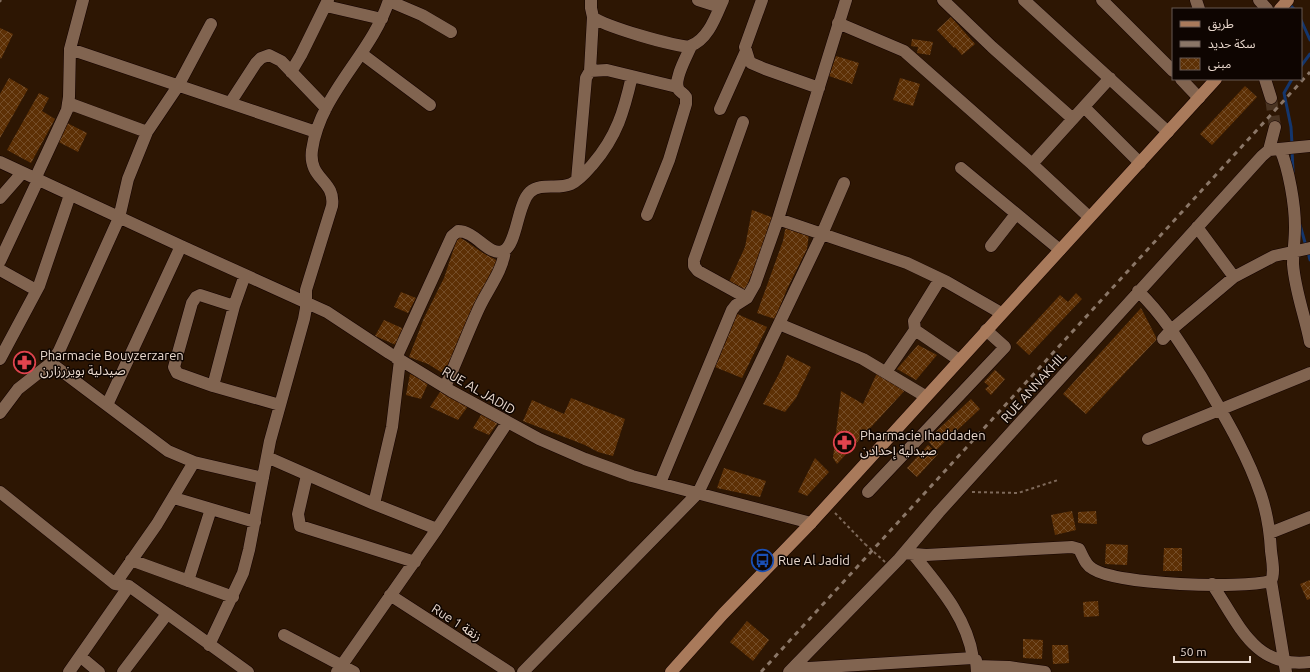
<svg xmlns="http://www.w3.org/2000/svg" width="1310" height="672" font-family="Ubuntu,'Noto Sans Arabic',sans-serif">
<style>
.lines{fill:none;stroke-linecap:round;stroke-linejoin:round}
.stream{stroke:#14366d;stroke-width:3}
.building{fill:url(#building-cross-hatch)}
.minor-tunnel{stroke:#493321;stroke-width:12;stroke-dasharray:12 6;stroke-linecap:butt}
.minor-casing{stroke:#140200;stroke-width:13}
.major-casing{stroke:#140200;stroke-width:13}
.path{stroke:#7e695a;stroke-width:2;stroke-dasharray:3 3;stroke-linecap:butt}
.minor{stroke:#816450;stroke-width:12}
.major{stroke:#a97a5b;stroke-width:12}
.rail{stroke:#8a7667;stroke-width:3;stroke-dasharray:5 5;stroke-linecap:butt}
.path-bridge{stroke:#7e695a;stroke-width:2;stroke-dasharray:3 3;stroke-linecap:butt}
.labels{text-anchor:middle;stroke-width:3;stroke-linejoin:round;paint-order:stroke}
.poi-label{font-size:13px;fill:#e9d8cd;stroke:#0e0501;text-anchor:start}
.street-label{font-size:13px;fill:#e9d8cd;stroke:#0e0501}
</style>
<defs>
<pattern id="building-cross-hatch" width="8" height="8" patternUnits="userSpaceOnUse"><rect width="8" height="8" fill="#5d3005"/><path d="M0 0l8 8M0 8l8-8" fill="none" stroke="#744d28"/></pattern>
</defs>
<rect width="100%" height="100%" fill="#2d1603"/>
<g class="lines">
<!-- stream -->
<path class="stream" d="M1288,3L1294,9
M1301,20L1310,40
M1301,66L1310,54
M1292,79L1284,93L1291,127L1292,144
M1292,150L1293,172
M1300,225L1306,246
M1308,252L1310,260"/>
</g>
<!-- building -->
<path class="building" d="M951,17L975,44L962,55L955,47L954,48L937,30Z
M0,28L13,34L1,59L0,58Z
M912,39L933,42L930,55L917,53L918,47L911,46Z
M836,56L859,63L852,84L829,76Z
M9,78L28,89L0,138V94Z
M900,78L920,84L913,106L893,100Z
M1245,86L1257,97L1212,145L1200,134Z
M39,93L49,98L42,111L55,119L31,163L7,150Z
M65,122L87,133L78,152L55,140Z
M752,210L774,218L745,291L729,282L745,247Z
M786,225L809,233L807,249L787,289L775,319L757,313L783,241Z
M458,236L483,253L500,262L447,376L428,364L409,357L424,318L444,278Z
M401,292L416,298L408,313L394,307Z
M1076,293L1082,299L1029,355L1016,343L1060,295L1068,302Z
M1141,308L1157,339L1086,414L1063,394Z
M737,314L767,327L742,378L715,367Z
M384,320L404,329L396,345L375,336Z
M918,345L937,355L916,380L897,369Z
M787,355L811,367L796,398L785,412L763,404L781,370Z
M995,370L1005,379L991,395L985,389L989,386L984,382Z
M877,373L907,388L837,464L833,458L841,391L863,404Z
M410,374L429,381L421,399L406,395Z
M442,389L468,406L458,420L430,407Z
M571,398L625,419L613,456L598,452L585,445L523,421L532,400L564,414Z
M971,399L980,409L936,450L927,440Z
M484,410L499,421L489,435L473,428Z
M928,445L938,454L917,477L907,468Z
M815,458L829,472L807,496L798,492Z
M724,468L766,481L760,497L717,488Z
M1072,511L1076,530L1055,535L1051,515Z
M1096,511L1097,524L1078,523V512Z
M1106,544L1128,545L1127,565L1105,564Z
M1164,548H1182V571H1163Z
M1310,580V599L1307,600L1300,584Z
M1098,601L1099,616L1084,617L1083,602Z
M747,621L769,640L753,661L730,642Z
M1023,639L1043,640L1042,659L1023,658Z
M1052,645H1068L1069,663L1053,664Z"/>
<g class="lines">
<!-- minor-tunnel -->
<path class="minor-tunnel" d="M1271,98L1275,127"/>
<defs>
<path id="minor" d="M698,0L720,7
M762,0L745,47L749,60L751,63L765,69L819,88
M943,0L992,47L1073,119
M1024,0L1168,132
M1102,0L1173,71
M1196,0L1199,9
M1259,0L1267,9
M389,1L422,15L451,32
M326,6L382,19
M593,17C600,25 681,49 690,46C708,40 716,16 723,0
M838,23L904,51L1032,164L1089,217
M70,49L316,132
M362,54L430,105
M590,71L593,17L591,8V0
M291,72L301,55L328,0
M1181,79L1199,98
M1265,79L1271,98
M68,103L147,132
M230,103L256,63L261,58L269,55L281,61L326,108
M1084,107L1140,163
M720,109L746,51
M743,122L694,260V266L698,271L747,298
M1280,149C1289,169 1295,205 1295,227C1295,240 1293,252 1293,264C1295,291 1305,316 1310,342
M1269,150L1275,127
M0,162L181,246L327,312L389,353L451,391L539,439L585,459L632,476L811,523
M1032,164L1110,78
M961,168L1060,250
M35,179L67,110L69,97L70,49L83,0
M577,180L586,78L590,71L607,70L677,87
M0,198L22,173
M647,215L669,160L686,104V97C684,93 679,92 678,88C674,78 687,56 691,46
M778,219L907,263L947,282L1001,313
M1197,227L1234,277
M991,246L1016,214
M0,261L38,180
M0,270L36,290
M245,275L234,306L213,386L280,405
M940,279L914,321L915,330L959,360
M779,324L863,359L925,396
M1163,339L1171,330L1234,277L1274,256L1310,248
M396,358L452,236L458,231C476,231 489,257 503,251C517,246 517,204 530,192C541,182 558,190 571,184C580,180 587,171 593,164C617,136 624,111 632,76
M0,359L39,286L70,195
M51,363L168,451L194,462L263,478
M886,372L915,330
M213,386L182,375L177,373L174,367L192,303L196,297L200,295L234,306
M445,387C457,361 467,334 479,308C487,290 503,271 505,250
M107,405L181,246
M0,413L18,389L51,363L59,351L119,218L128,179L147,132L178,86L211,24
M1148,439L1310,373
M267,457L374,504L437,529
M307,475L298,514L300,526L415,562
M660,483L732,310L736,305L747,298L755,284L778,219L846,0
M0,492L115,584L129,586L248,672
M868,492L1005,347L986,330
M174,498L255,522
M374,504L392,427L400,360
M1270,533L1310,517
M904,553L926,555L1072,547L1079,549C1083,556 1085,565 1093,569C1119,585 1240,589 1271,581C1275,573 1272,560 1271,551C1270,532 1267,513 1261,495C1247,453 1223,414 1201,376C1182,346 1164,316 1138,291
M913,554C938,585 967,617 973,658
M131,560L233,597
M188,581L211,509
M1271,581L1286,672
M115,584L157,524L194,462
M1212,584C1239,624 1254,669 1310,662
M390,595L509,672
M284,635L354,672
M209,645L243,573L249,550L270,441L304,319L306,308V290L332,206C336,180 308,180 312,150C320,93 372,54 389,0
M81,657L99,672
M977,666L1009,667L1045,672
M792,669L973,658L976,660L977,672
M69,672L129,586
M123,672L167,614
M337,672L437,529L507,423
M523,672L698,493L822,234L844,183
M789,672L899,559L939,512L1262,156L1269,150L1310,146"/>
<path id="major" d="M1280,9L1288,0
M671,672L723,614L811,523L1216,79"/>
</defs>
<!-- minor casing -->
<use href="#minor" class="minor-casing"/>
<!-- major casing -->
<use href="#major" class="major-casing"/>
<!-- path -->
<path class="path" d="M0,2L1,0
M972,492L1018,493L1058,480
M835,513L865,544"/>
<!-- minor -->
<use href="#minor" class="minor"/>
<!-- major -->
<use href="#major" class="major"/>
<!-- rail -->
<path class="rail" d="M761,672L1310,72"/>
<!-- path-bridge -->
<path class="path-bridge" d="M865,544L885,562"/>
</g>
<!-- icons -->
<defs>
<symbol id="pharmacy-ring" viewBox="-11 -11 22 22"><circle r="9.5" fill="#0e0501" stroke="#e0444e" stroke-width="1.5"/><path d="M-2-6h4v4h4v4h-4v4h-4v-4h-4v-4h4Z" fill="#e0444e"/></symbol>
<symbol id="bus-ring" viewBox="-11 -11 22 22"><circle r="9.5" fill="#0e0501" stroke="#1a4fb4" stroke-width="1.5"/><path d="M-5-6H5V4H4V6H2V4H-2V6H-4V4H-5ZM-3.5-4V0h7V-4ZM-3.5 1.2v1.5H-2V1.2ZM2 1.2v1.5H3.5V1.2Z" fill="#1a4fb4"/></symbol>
</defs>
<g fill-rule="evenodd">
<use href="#pharmacy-ring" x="12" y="350" width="25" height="25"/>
<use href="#pharmacy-ring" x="832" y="430" width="25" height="25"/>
<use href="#bus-ring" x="750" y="548" width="25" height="25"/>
</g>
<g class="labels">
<!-- poi labels -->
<g class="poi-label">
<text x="40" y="360">Pharmacie Bouyzerzaren<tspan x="40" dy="15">صيدلية بويزرزارن</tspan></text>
<text x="860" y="440">Pharmacie Ihaddaden<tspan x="860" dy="15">صيدلية إحدادن</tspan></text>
<text x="778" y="565">Rue Al Jadid</text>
</g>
<!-- street labels -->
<g class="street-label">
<text transform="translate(1033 387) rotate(-48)" y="5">RUE ANNAKHIL</text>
<text transform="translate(479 390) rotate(30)" y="5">RUE AL JADID</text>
<text transform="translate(457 622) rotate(33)" y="5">Rue 1 زنقة</text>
</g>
</g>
<!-- legend -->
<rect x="1172" y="8" width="130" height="72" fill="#0e0501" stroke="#665953"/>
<rect x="1180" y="21" width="20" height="6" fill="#a97a5b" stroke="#665953"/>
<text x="1208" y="28" font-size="12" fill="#e9d8cd">طريق</text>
<rect x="1180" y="41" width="20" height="6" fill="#8a7667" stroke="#665953"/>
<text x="1208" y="48" font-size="12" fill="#e9d8cd">سكة حديد</text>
<rect x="1180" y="58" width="20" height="12" fill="url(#building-cross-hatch)" stroke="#665953"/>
<text x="1208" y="68" font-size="12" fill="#e9d8cd">مبنى</text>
<!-- scale -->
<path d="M1174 656v6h76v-6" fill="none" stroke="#e9d8cd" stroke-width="2"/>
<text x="1180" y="656" font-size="12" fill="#e9d8cd" stroke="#0e0501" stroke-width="3" paint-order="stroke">50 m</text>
</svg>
